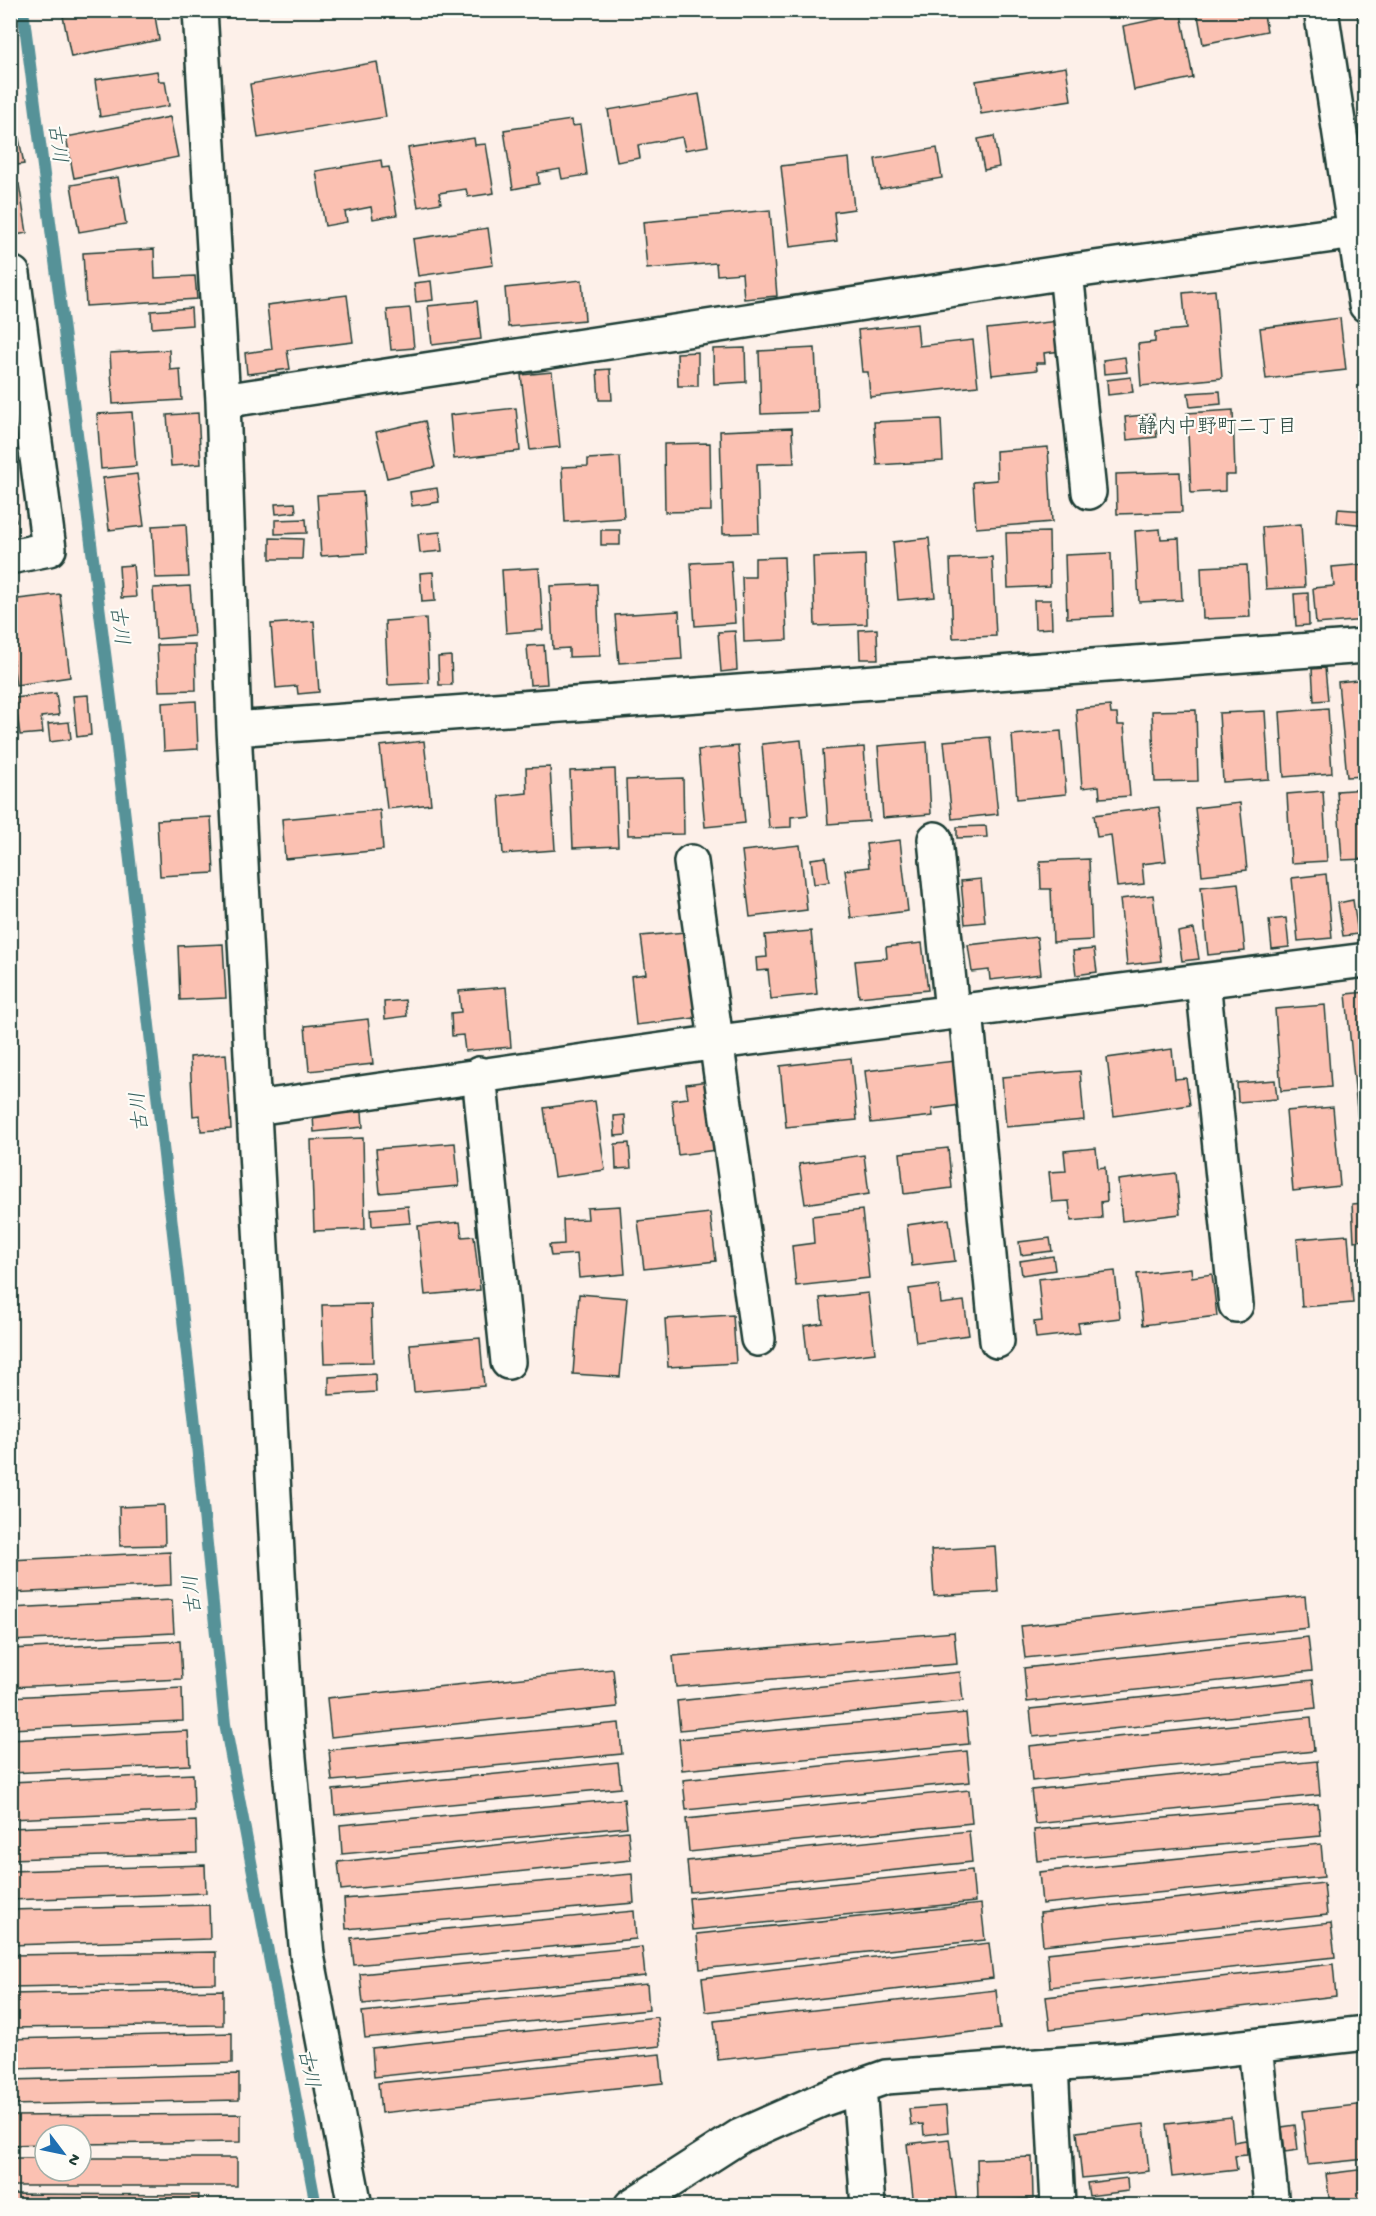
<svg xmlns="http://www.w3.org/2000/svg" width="1376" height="2216" font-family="'Gochi Hand','Klee One',sans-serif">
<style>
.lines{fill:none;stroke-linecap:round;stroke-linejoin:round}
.stream{stroke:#579298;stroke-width:12}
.building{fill:#fbc1b2;stroke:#1f3d34;stroke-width:1.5}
.minor-casing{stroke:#1f3d34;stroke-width:38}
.minor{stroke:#fdfcf7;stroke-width:33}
.labels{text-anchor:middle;stroke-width:4.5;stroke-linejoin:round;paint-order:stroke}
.water-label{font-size:20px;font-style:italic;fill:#36605e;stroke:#fdfcf7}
.neighbourhood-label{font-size:20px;fill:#1f3d34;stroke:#fdfcf7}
</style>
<rect width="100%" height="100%" fill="#fdf0e9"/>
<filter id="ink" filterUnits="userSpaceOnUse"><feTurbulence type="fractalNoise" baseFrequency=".0167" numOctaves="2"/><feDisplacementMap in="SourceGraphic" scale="12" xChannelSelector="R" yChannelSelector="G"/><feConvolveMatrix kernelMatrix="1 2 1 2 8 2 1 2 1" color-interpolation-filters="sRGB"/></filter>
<g filter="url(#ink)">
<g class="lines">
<!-- stream -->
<path class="stream" d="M23,10L115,731L194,1415L225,1724L316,2206"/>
</g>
<!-- building -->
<path class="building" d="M91,10H154L159,40L71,57L63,16Z
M1197,10H1263L1267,31L1203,44Z
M1356,10H1366V31L1361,32Z
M1181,14L1193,78L1134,90L1123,26Z
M377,62L386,117L258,138L250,84Z
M1066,67L1071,100L981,114L976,81Z
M157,71L159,81H165L169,106L100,117L95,80Z
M10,93L24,164L10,166Z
M699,94L708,146L685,150L682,137L638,145L640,158L617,162L608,110Z
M170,117L178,157L74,178L66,137Z
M571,120L572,126L580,125L587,175L562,179L560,169L538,173L539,184L513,189L504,130Z
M994,136L999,167L984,170L978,139Z
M474,138L475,145L486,144L494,193L468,197L466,189L439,193L441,203L418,207L408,148Z
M937,148L942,178L880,189L875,159Z
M849,158L854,209L834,212L837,241L790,247L781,166Z
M381,160L382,168L389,167L397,215L373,219L371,207L345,212L347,222L325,226L316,171Z
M118,177L126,224L79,232L71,185Z
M19,184L27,233L10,236V186Z
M770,210L777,296L744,299L742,273L717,275L716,263L647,269L643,222Z
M488,228L493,265L418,276L413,239Z
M154,249L155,278L195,276L197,299L86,306L83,253Z
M582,280L585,320L508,327L505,288Z
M431,281L433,300L416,302L414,283Z
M1215,290L1222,378L1141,386L1138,344L1155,342V332L1186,329L1183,293Z
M347,295L353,342L287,350L290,369L247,374L245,353L272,349L267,305Z
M477,301L481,339L432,345L428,306Z
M191,308L192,325L152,328L151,311Z
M410,308L414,348L391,350L387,310Z
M1340,318L1346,370L1266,379L1260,328Z
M1058,321L1062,351L1044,353L1045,363H1036L1037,370L992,375L987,329Z
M917,324L919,346L973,340L978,386L870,397L868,372H862L858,330Z
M745,348L746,382L714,384L713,349Z
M815,348L818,412L761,414L759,351Z
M169,350L170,370L180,369L182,400L113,404L110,353Z
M698,352V386H678L677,353Z
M1125,357L1127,372L1104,374L1103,360Z
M610,369L612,400H599L597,370Z
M552,372L560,447L530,450L521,375Z
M1131,377L1133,392L1108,395L1107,380Z
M1220,391L1221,404L1190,407L1188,393Z
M516,408L520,451L454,459L450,415Z
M1233,410L1235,475H1225V491L1191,493L1187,413Z
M132,412L136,466L101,469L97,414Z
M198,413L201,464L171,466L167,415Z
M1154,414L1157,437L1127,440L1125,417Z
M941,419L943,461L877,465L874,422Z
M425,421L435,467L387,478L376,432Z
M792,428L794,463L757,464L759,533L723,534L720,431Z
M710,443L711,511L665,512L664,444Z
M1048,447L1052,522L976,528L973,482L997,480L996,451Z
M620,457L624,518L565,522L562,467L588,466V459Z
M1180,472L1182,512L1117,514L1116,474Z
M137,474L144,526L109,530L103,478Z
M437,488L439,502L412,506L410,492Z
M363,492L367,553L321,556L317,495Z
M10,494L16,521L10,522Z
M295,503L296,512L276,514L275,504Z
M1338,509L1366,511V525L1337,522Z
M306,519L307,533L275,534V520Z
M186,524L189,577L155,578L152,526Z
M1301,524L1305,587L1266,589L1262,527Z
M1160,529L1161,539L1179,538L1182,600L1139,602L1135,531Z
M601,530H620V545H601Z
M440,532L442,551L420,553L418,534Z
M1049,532L1050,586L1008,588L1006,533Z
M270,538L303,539L302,559H270Z
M929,538L935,597L898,600L893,542Z
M1111,553L1113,616L1067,618L1065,555Z
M865,555L867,624L815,626L813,557Z
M784,557L787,640L744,642L742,577H755V558Z
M992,557L996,636L953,638L950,559Z
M731,561L735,623L695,626L691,563Z
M1366,564V620L1316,624L1313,588L1334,586L1332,567Z
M133,565L136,597L121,598L119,566Z
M1247,565L1250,617L1203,619L1201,567Z
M539,568L543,630L506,633L502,570Z
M433,572L435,601L422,602L420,573Z
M597,584L600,656L569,657V648L553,649L550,586Z
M190,586L194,636L156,639L153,588Z
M1308,593L1309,625L1296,626L1294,594Z
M60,594L70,677L16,685L10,639V600Z
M1034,600H1051L1052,628L1035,629Z
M679,611L682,659L619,663L615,615Z
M426,618L429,683L388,685L385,621Z
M314,621L319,692L298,694L297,686L276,688L271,624Z
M877,629L878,659H860L859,630Z
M735,631L737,670L721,672L718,632Z
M195,644L196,690L159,691L157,645Z
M544,645L547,684L530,685L527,646Z
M451,656L452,685H439L438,657Z
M1325,668L1328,700L1314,701L1312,669Z
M1366,679V776L1347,777L1338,682Z
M56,693L59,715L41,717L43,733L20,735L15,698Z
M88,695L91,735L77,737L73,696Z
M196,701L198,749L164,751L162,703Z
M1110,706L1111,714H1117L1118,725H1124L1130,796L1100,798L1099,786L1082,788L1076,709Z
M1328,708L1332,773L1284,777L1280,712Z
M1196,710L1198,781L1155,782L1152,711Z
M1265,711L1269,779L1223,782L1219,713Z
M69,722L71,739L50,742L48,724Z
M1061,731L1066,794L1017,799L1012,735Z
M990,737L998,814L952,819L944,741Z
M801,740L808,815L791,817V827L769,828L762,744Z
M424,741L431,804L387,809L380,746Z
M927,742L931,814L883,818L878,746Z
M738,746L745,823L705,827L698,750Z
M864,747L869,821L828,824L823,750Z
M550,767L555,850L503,854L499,796L527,793L526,768Z
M615,769L618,846L573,848L570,771Z
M683,778L684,834L628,835L626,780Z
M1366,789V859L1342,860L1337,791Z
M1323,791L1327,861L1291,863L1287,794Z
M1240,803L1247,870L1202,875L1195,808Z
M1159,807L1166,861L1142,864L1144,884L1117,887L1111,835L1097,837L1094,815Z
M380,810L383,850L285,859L282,819Z
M211,817L214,873L160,876L157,820Z
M986,826L987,837L957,838V827Z
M900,840L908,911L851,918L845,870L869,867L866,844Z
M800,845L807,910L750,917L742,851Z
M826,857L829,882L814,884L811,859Z
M1089,859L1092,940L1053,942L1051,889H1041L1040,861Z
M1326,874L1332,938L1298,941L1292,878Z
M981,879L985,922L965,924L961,881Z
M1238,883L1245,951L1208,955L1201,887Z
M1153,895L1161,961L1127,965L1120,899Z
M1353,900L1358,934L1343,936L1338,903Z
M1286,918L1289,947L1272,949L1269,920Z
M1194,929L1199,959L1182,961L1178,932Z
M811,931L817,994L771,999L768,970L757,971L756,958L767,957L765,935Z
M685,932L695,1018L636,1025L631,976L646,974L641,936Z
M1037,937L1041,974L990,980L989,970L972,972L968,945Z
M922,943L928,990L859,997L855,961L887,958L886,947Z
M223,944L226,998L180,1000L178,946Z
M1094,949L1097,972L1076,975L1073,951Z
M506,987L511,1047L465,1051L463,1035L452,1036L451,1013L461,1012L459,991Z
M1366,992V1183H1364L1346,994Z
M405,1000L407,1016L385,1019L384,1002Z
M1325,1005L1331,1087L1281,1091L1275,1009Z
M368,1019L373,1064L309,1071L305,1026Z
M1172,1049L1175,1079L1186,1078L1190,1105L1114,1116L1107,1058Z
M226,1054L231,1129L201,1131L200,1115L193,1116L190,1057Z
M851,1058L857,1120L786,1127L780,1066Z
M955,1061L961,1105L932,1109L933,1116L871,1123L865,1071Z
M1080,1071L1084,1120L1006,1127L1002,1077Z
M1275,1080L1277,1099L1238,1102L1237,1083Z
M708,1081L716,1150L678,1155L672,1100L688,1098L686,1084Z
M595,1101L605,1170L554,1177L544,1108Z
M1333,1107L1340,1186L1293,1191L1286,1111Z
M362,1112L363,1127L314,1132L313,1115Z
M625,1115L626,1135L615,1136L614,1116Z
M363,1138L365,1229L314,1231L311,1140Z
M455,1143L459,1186L380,1193L376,1149Z
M629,1143L631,1168L616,1169L615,1144Z
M948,1148L952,1188L904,1194L900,1153Z
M1096,1148L1098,1168L1105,1167L1107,1201L1101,1202L1102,1218L1071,1221L1069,1201L1052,1202L1049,1172L1066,1171L1064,1151Z
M864,1155L869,1194L805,1204L799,1164Z
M1176,1173L1180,1214L1122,1221L1118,1180Z
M1365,1203L1366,1240L1354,1241L1352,1204Z
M408,1206L410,1223L372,1226L371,1209Z
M620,1206L625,1274L579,1278L577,1254L551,1256L549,1245L564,1244L563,1220L588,1219L587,1208Z
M862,1210L869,1278L796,1286L792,1246L814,1243L812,1216Z
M710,1213L716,1261L644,1269L638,1221Z
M949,1219L955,1261L912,1266L907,1225Z
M460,1222L462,1237L474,1236L480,1290L425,1295L418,1226Z
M1348,1235L1353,1303L1302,1307L1297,1239Z
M1050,1238L1052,1251L1021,1255L1019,1242Z
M1053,1256L1055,1270L1022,1275L1020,1261Z
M1360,1257H1366V1306H1365Z
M1191,1268L1192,1277L1212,1274L1217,1316L1143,1325L1137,1274Z
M1115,1271L1120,1318L1078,1323L1080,1333L1036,1338L1034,1322L1042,1321L1038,1279Z
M939,1285L941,1304L964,1301L969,1335L916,1342L909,1289Z
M868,1293L875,1353L808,1361L804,1326L823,1323L820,1298Z
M579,1294L627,1298L620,1377L573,1374Z
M371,1304L373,1362L324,1363L322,1305Z
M733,1315L736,1363L668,1367L665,1319Z
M480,1338L484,1386L414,1392L410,1344Z
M375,1374L376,1392L329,1395V1377Z
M164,1505L165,1545L120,1546L119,1507Z
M995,1546L998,1592L934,1596L931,1550Z
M170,1552L171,1585L10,1593V1560Z
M1305,1596L1308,1628L1025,1658L1021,1626Z
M172,1600L174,1633L10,1641V1608Z
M954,1632L957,1664L676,1687L673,1656Z
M1308,1637L1312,1671L1027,1702L1024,1668Z
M180,1641L182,1679L10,1687V1649Z
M613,1669L617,1707L331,1737L327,1698Z
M960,1672L963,1701L680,1730L677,1701Z
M1313,1680L1316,1708L1033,1737L1030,1709Z
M182,1688L183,1721L10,1729V1697Z
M966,1713L969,1744L682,1770L679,1739Z
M1311,1717L1314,1751L1032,1781L1029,1746Z
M619,1723L622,1754L332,1781L329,1750Z
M188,1731L190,1765L10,1773V1740Z
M967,1751L970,1782L686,1810L683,1780Z
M1317,1761L1320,1795L1035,1824L1031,1790Z
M618,1762L621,1788L335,1815L333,1790Z
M193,1774L194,1811L10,1819V1782Z
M969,1790L972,1823L689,1852L686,1819Z
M624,1799L627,1827L342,1854L340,1825Z
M1318,1804L1321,1836L1037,1861L1034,1830Z
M196,1821L197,1853L10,1859V1828Z
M628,1831L631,1860L341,1890L338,1862Z
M969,1831L972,1862L690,1892L687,1861Z
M1321,1844L1324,1877L1042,1904L1039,1872Z
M205,1865L206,1893L10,1900V1871Z
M972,1870L975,1902L692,1930L689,1898Z
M632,1874L634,1903L346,1929L344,1899Z
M1324,1883L1327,1915L1043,1945L1040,1913Z
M981,1904L985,1940L700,1969L697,1934Z
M209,1905L210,1939L10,1945V1910Z
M634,1911L636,1939L354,1965L351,1938Z
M1331,1923L1335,1957L1050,1987L1047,1953Z
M989,1943L993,1978L706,2012L702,1978Z
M642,1947L645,1976L363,2004L360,1974Z
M216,1952V1983L10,1987V1955Z
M1333,1964L1336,1996L1050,2029L1046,1997Z
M647,1984L649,2010L365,2038L362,2012Z
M223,1990V2025L10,2028V1994Z
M996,1990L1000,2029L718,2060L714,2021Z
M657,2017L660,2046L374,2077L372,2048Z
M232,2033V2063L10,2069V2039Z
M660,2054L663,2083L381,2113L378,2083Z
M239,2074V2100L10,2105V2080Z
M1366,2104V2159L1308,2165L1302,2111Z
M946,2106L948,2132L924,2135L923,2124L911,2125L909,2109Z
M241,2114V2142L81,2144V2135H45V2144L10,2145V2116Z
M1231,2117L1234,2142L1246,2140L1247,2155L1235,2156L1237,2170L1172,2177L1166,2124Z
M1144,2124L1149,2171L1082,2178L1077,2132Z
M1295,2125L1298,2150L1285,2152L1282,2127Z
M949,2139L957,2204L914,2206L907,2144Z
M1032,2157L1033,2199L978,2201L977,2159Z
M10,2158H45V2171H81V2158H237V2186H10Z
M1366,2169V2206L1330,2205L1326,2174Z
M1127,2178L1128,2191L1089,2196L1087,2183Z
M10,2194L199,2195L198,2206H10Z"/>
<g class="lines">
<defs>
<path id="minor" d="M200,10L223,401L234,729L286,1725L307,1955L355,2206
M1321,10L1366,305
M1066,272L1089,492
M10,274H13L49,549L10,557
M223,401L1066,272L1355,232
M234,729L1366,646
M935,839L952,1012
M691,862L758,1339
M1203,981L1236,1305
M966,1011L997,1341
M479,1074L508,1362
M255,1108L718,1042L1366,960
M1255,2046L1272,2206
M1051,2065L1058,2206
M859,2087L868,2206
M631,2206L740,2136L821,2100L886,2077L1145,2058L1366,2033"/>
</defs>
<!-- minor casing -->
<use href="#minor" class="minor-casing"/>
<!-- minor -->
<use href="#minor" class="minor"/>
</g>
</g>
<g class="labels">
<!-- water labels -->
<g class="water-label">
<text transform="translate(59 143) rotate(83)" y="7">古川</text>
<text transform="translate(121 625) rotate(83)" y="7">古川</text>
<text transform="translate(138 1112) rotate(-96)" y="7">古川</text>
<text transform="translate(191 1595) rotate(-96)" y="7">古川</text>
<text transform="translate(310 2068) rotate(79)" y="7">古川</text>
</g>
<!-- neighbourhood labels -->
<g class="neighbourhood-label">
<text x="1217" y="432">静内中野町二丁目</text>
</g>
</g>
<!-- margin -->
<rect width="1376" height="2216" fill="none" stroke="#fdfcf7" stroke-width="36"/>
<rect x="18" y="18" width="1340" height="2180" fill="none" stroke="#1f3d34" stroke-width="2" filter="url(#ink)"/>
<!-- north arrow -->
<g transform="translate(63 2153) rotate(122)"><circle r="28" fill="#fdfcf7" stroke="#a4b0a9" stroke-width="1.5"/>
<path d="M0-4.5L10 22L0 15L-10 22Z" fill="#1f6fb2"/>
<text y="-9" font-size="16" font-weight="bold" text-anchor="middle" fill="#1f3d34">N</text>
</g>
</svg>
